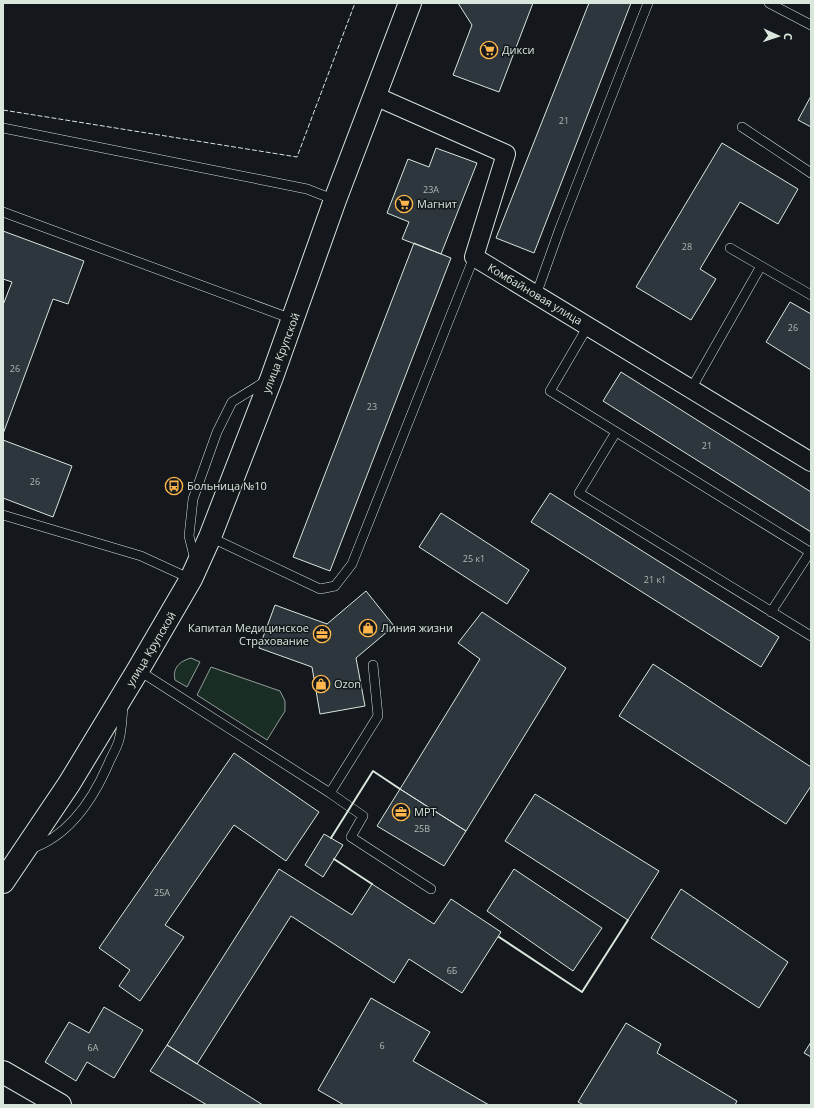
<svg xmlns="http://www.w3.org/2000/svg" width="814" height="1108" font-family="'Open Sans',sans-serif">
<style>
.green{fill:#1a2d24;stroke:#939e99}
.building{fill:#2c363c;stroke:#d8e6dc}
.lines{fill:none;stroke-linecap:round;stroke-linejoin:round}
.lane-casing{stroke:#d8e6dc;stroke-width:10}
.street-casing{stroke:#d8e6dc;stroke-width:20}
.secondary-casing{stroke:#d8e6dc;stroke-width:24}
.lane{stroke:#14181c;stroke-width:9}
.street{stroke:#14181c;stroke-width:18}
.secondary{stroke:#14181c;stroke-width:22}
.fence{stroke:#d8e6dc;stroke-width:1;stroke-dasharray:5 2;stroke-linecap:butt}
.wall{stroke:#d8e6dc;stroke-width:2}
.labels{text-anchor:middle;stroke-width:3;stroke-linejoin:round;paint-order:stroke}
.number-label{font-size:9px;fill:#adbab4}
.poi-label{font-size:11px;fill:#d8e6dc;stroke:#14181c;text-anchor:start}
.street-label{font-size:11px;fill:#d8e6dc;stroke:#14181c}
</style>
<rect width="100%" height="100%" fill="#14181c"/>
<!-- green -->
<path class="green" d="M191,658L200,662L187,687L175,680C172,668 180,661 191,658Z
M211,667L280,691L285,701V711L267,740L197,695Z"/>
<!-- building -->
<path class="building" d="M458,3H533L499,92L453,75L472,25Z
M589,3H631L534,253L496,238Z
M811,96V127L798,120Z
M722,143L798,189L778,224L740,202L700,269L716,279L691,320L636,287Z
M436,148L477,163L441,254L402,239L409,222L387,213L408,159L429,167Z
M3,231L84,261L68,304L53,299L3,434V305L12,282L3,279Z
M414,243L451,258L330,571L293,557Z
M790,302L811,314V370L766,342Z
M621,372L811,492V532L603,401Z
M3,440L72,466L53,517L3,498Z
M550,493L779,637L761,667L531,522Z
M441,513L529,570L507,604L419,547Z
M366,591L394,626L356,658L365,706L320,714L312,667L259,648L275,605L327,624Z
M482,612L566,668L466,831L400,789L480,659L458,643Z
M653,664L811,767V786L786,824L619,716Z
M234,753L319,812L286,861L234,825L165,925L184,937L140,1001L119,986L130,970L99,948Z
M400,789L466,831L444,866L377,826Z
M535,794L659,871L628,920L505,841Z
M324,834L343,845L323,877L305,865Z
M279,869L352,915L372,884L434,924L451,899L501,932L462,993L409,959L394,983L291,916L197,1064L167,1045Z
M514,869L602,928L573,971L487,911Z
M681,889L788,962L759,1008L651,938Z
M371,998L430,1032L413,1061L489,1105H344L318,1090Z
M104,1007L143,1030L114,1078L87,1062L76,1081L45,1062L69,1022L89,1033Z
M626,1023L661,1044L657,1053L737,1101L735,1105H584L578,1102Z
M811,1042V1057L804,1053Z
M167,1045L263,1105H207L150,1071Z"/>
<g class="lines">
<defs>
<path id="lane" d="M769,3L811,25
M742,127L811,173
M3,128L307,189L335,200
M3,212L292,319
M730,248L761,266
M536,295L560,228L648,3
M588,326L550,391L810,552L771,612
M691,389L761,266L811,295
M616,432L579,493L811,636
M3,515L141,556L191,579
M210,537L320,589L335,586L352,564L474,257
M195,560L189,536L193,499L217,432L232,402L266,381
M138,670L330,793L363,816L351,837L431,889
M330,793L378,716L373,665
M30,849C70,836 95,796 110,760C113,754 117,747 119,740C122,729 122,717 123,706"/>
<path id="street" d="M375,96L506,154L474,257L811,462"/>
<path id="secondary" d="M3,882L69,784L138,670L191,579L210,537L272,377L335,200L410,3
M3,1072L60,1105"/>
</defs>
<!-- lane casing -->
<use href="#lane" class="lane-casing"/>
<!-- street casing -->
<use href="#street" class="street-casing"/>
<!-- secondary casing -->
<use href="#secondary" class="secondary-casing"/>
<!-- lane -->
<use href="#lane" class="lane"/>
<!-- street -->
<use href="#street" class="street"/>
<!-- secondary -->
<use href="#secondary" class="secondary"/>
<!-- fence -->
<path class="fence" d="M3,110L297,157L355,3"/>
<!-- wall -->
<path class="wall" d="M331,838L373,771L400,789
M334,859L372,884
M499,937L582,992L628,920"/>
</g>
<!-- icons -->
<defs>
<symbol id="supermarket-ring" viewBox="-11 -11 22 22"><circle r="9.5" fill="#14181c" stroke="#ffb74d" stroke-width="1.5"/><path d="M-6-5.5h2.5l.6 2H6L4.5 2H-2.5L-4.4-4H-6ZM-1.5 3.2a1.3 1.3 0 1 0 .1 0ZM3 3.2a1.3 1.3 0 1 0 .1 0Z" fill="#ffb74d"/></symbol>
<symbol id="bus-ring" viewBox="-11 -11 22 22"><circle r="9.5" fill="#14181c" stroke="#ffb74d" stroke-width="1.5"/><path d="M-5-6H5V4H4V6H2V4H-2V6H-4V4H-5ZM-3.5-4V0h7V-4ZM-3.5 1.2v1.5H-2V1.2ZM2 1.2v1.5H3.5V1.2Z" fill="#ffb74d"/></symbol>
<symbol id="shop-ring" viewBox="-11 -11 22 22"><circle r="9.5" fill="#14181c" stroke="#ffb74d" stroke-width="1.5"/><path d="M-5-2.5h2.3a2.7 3.5 0 0 1 5.4 0H5L5.5 6h-11ZM-1.5-2.5h3a1.5 2.3 0 0 0-3 0Z" fill="#ffb74d"/></symbol>
<symbol id="office-ring" viewBox="-11 -11 22 22"><circle r="9.5" fill="#14181c" stroke="#ffb74d" stroke-width="1.5"/><path d="M-6-3h4V-5.5h4V-3h4V5H-6ZM-1-4.5V-3h2v-1.5ZM-6 0V1H6V0Z" fill="#ffb74d"/></symbol>
</defs>
<g fill-rule="evenodd">
<use href="#supermarket-ring" x="479" y="40" width="20" height="20"/>
<use href="#supermarket-ring" x="394" y="194" width="20" height="20"/>
<use href="#bus-ring" x="164" y="476" width="20" height="20"/>
<use href="#shop-ring" x="358" y="618" width="20" height="20"/>
<use href="#office-ring" x="312" y="624" width="20" height="20"/>
<use href="#shop-ring" x="311" y="674" width="20" height="20"/>
<use href="#office-ring" x="391" y="802" width="20" height="20"/>
</g>
<g class="labels">
<!-- number labels -->
<g class="number-label">
<text x="564" y="124">21</text>
<text x="431" y="193">23А</text>
<text x="687" y="250">28</text>
<text x="793" y="331">26</text>
<text x="15" y="372">26</text>
<text x="372" y="410">23</text>
<text x="707" y="449">21</text>
<text x="35" y="485">26</text>
<text x="474" y="562">25 к1</text>
<text x="655" y="583">21 к1</text>
<text x="422" y="832">25В</text>
<text x="162" y="896">25А</text>
<text x="452" y="974">6Б</text>
<text x="382" y="1049">6</text>
<text x="93" y="1051">6А</text>
</g>
<!-- poi labels -->
<g class="poi-label">
<text x="502" y="54">Дикси</text>
<text x="417" y="208">Магнит</text>
<text x="187" y="490">Больница №10</text>
<text x="309" y="632" text-anchor="end">Капитал Медицинское<tspan x="309" dy="13">Страхование</tspan></text>
<text x="381" y="632">Линия жизни</text>
<text x="334" y="688">Ozon</text>
<text x="414" y="816">МРТ</text>
</g>
<!-- street labels -->
<g class="street-label">
<text transform="translate(535 294) rotate(31)" y="4">Комбайновая улица</text>
<text transform="translate(281 353) rotate(-69)" y="4">улица Крупской</text>
<text transform="translate(151 649) rotate(-59)" y="4">улица Крупской</text>
</g>
</g>
<!-- border -->
<rect width="814" height="1108" fill="none" stroke="#d8e6dc" stroke-width="8"/>
<!-- north arrow -->
<g transform="translate(778 36) rotate(93)" stroke="#14181c" stroke-width="3" paint-order="stroke">
<path d="M0-3L7 15L0 10L-7 15Z" fill="#d8e6dc"/>
<text y="-6" font-size="11" font-weight="bold" text-anchor="middle" fill="#d8e6dc">С</text>
</g>
</svg>
